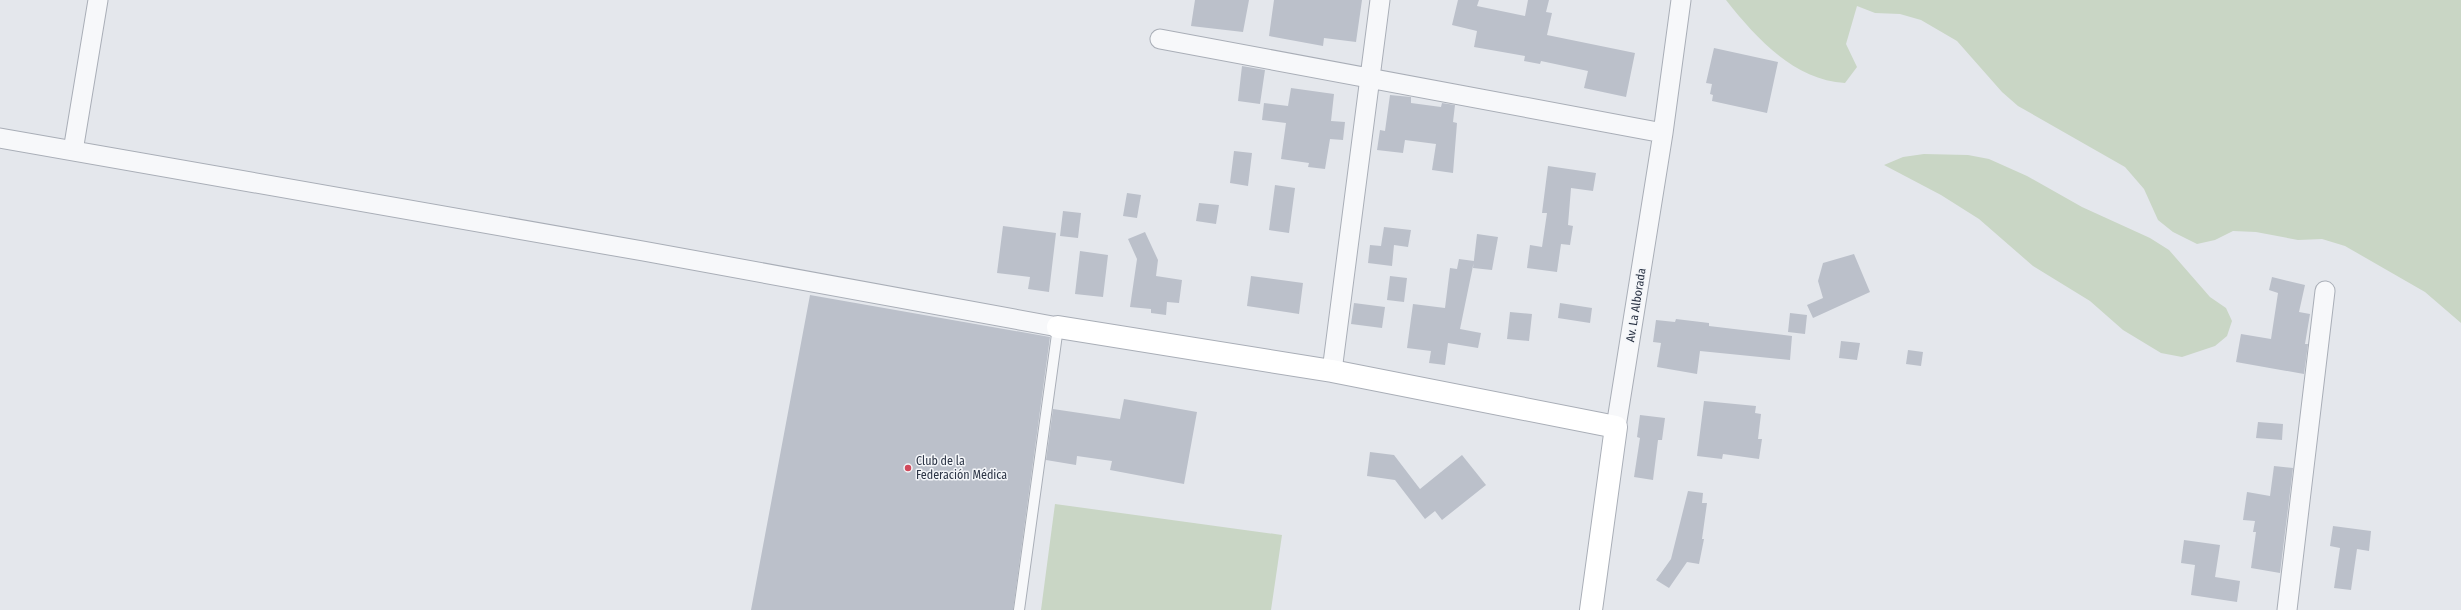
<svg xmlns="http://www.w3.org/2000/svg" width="2461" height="610" font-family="'Fira Sans Condensed',sans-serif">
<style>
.green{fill:#c9d6c5}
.building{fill:#bbc0ca}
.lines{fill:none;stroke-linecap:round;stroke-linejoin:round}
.service-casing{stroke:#a9aeb7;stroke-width:12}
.minor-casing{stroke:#a9aeb7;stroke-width:21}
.secondary-casing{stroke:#a9aeb7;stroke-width:24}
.service{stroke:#f7f8fa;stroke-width:10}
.minor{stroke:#f7f8fa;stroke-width:19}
.secondary{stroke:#fff;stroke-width:22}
.poi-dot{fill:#d1495b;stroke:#f4f6f9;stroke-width:1.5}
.labels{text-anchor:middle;stroke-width:3;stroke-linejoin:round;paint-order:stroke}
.street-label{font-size:12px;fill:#2b3445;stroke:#f4f6f9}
.poi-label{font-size:12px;fill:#2b3445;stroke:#f4f6f9;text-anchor:start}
</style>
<rect width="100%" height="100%" fill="#e4e7ec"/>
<!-- green -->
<path class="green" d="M1726,0H2461V323L2425,292L2345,246L2322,239L2298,240L2256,232L2233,231L2215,240L2197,244L2173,232L2158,220L2144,189L2125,167L2018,106L2002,92L1957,41L1921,20L1900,14L1875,13L1857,6L1846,44L1857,67L1845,83C1794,80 1756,38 1726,0Z
M1924,154L1968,155L1989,159L2027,176L2082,207L2150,238L2169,250L2210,297L2226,308L2232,321L2227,336L2215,346L2182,357L2161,353L2123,330L2090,301L2033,266L1979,219L1941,195L1884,165L1903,157Z
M1055,504L1282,535L1271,610H1041Z"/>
<!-- building -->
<path class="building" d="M1195,0H1249L1243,32L1191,26Z
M1274,0H1362L1356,42L1324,38L1323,46L1269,36Z
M1458,0H1479L1477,6L1525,16L1528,0H1549L1546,12L1552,13L1547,35L1635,53L1626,97L1584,88L1588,71L1541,61L1540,64L1524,61L1525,56L1474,47L1477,31L1452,25Z
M1714,48L1778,62L1767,113L1712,101L1713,95L1710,94L1712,84L1706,83Z
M1242,66L1265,70L1260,104L1238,101Z
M1291,88L1334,94L1331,121L1345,122L1343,140L1330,139L1325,169L1308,167L1309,163L1281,159L1286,123L1262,120L1264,103L1288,106Z
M1390,95L1411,97V103L1441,107L1442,103L1455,105L1453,122L1457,123L1453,173L1432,170L1436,144L1405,140L1403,153L1377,150L1380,130L1385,131Z
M1234,151L1252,153L1248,186L1230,183Z
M1548,166L1596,173L1593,191L1571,188L1568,225L1573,226L1570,245L1561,244L1557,272L1527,268L1530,245L1542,247L1547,213H1542Z
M1275,185L1295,188L1289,233L1269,230Z
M1127,193L1141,195L1137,218L1123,216Z
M1199,203L1219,205L1216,224L1196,221Z
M1063,211L1081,213L1078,238L1060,236Z
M1003,226L1056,233L1049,292L1028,289L1030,277L997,273Z
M1384,227L1411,230L1408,247L1394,245L1392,266L1368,263L1370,245L1381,246Z
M1145,232L1158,260L1156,276L1182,280L1179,303L1167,302L1166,315L1151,313V309L1130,307L1137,259L1128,239Z
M1477,234L1498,237L1492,270L1473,268Z
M1080,251L1108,255L1103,297L1075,294Z
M1854,254L1870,292L1813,318L1807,305L1823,298L1818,281L1823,263Z
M1459,259L1474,261L1460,329L1481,333L1478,348L1448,343L1445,365L1429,363L1431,351L1407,348L1413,304L1445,308L1450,268L1457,269Z
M1251,276L1303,283L1299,314L1247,306Z
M1390,276L1407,278L1404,302L1387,300Z
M2272,277L2305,285L2299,312L2310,314L2305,344H2308L2304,374L2236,362L2241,334L2271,339L2278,293L2269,290Z
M810,295L1050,337L1013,610H751Z
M1354,303L1385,307L1382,328L1351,324Z
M1560,303L1592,308L1590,323L1558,318Z
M1510,312L1532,314L1529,341L1507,339Z
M1790,313L1807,315L1805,334L1788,332Z
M1676,319L1709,323V326L1792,336L1790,360L1700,351L1697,374L1657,367L1661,343L1653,342L1656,320L1675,322Z
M1841,341L1860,343L1857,360L1839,358Z
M1908,350L1923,352L1921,366L1906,364Z
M1124,399L1197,412L1184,484L1110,470L1112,461L1077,456L1076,465L1046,460L1053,409L1120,419Z
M1704,401L1756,406L1755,413L1761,414L1758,439H1762L1759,459L1723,454L1722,459L1697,456Z
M1640,415L1665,418L1662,440H1658L1653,480L1634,477L1640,438L1637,437Z
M2258,422L2283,424L2282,440L2256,438Z
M1370,452L1394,455L1420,489L1462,455L1486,485L1442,520L1435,511L1425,519L1395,480L1367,476Z
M2274,466L2293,468L2280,573L2251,568L2256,532H2253L2255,521L2243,520L2247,492L2270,496Z
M1688,491L1703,493L1702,503H1707L1702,539H1704L1699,564L1687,562L1669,588L1656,580L1671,559Z
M2333,526L2371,531L2369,551L2357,549L2351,590L2334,588L2340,548L2330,546Z
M2184,540L2220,545L2215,577L2240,581L2237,602L2191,595L2195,565L2181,563Z"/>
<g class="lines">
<defs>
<path id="service" d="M1019,610L1058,327"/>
<path id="minor" d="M1160,39L1663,133
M0,138L643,251L1058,327
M73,151L98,0
M1332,371L1380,0
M1616,427L1663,133L1681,0
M2287,610L2325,291"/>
<path id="secondary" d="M1058,327L1332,371L1616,427L1591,610"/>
</defs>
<!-- service casing -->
<use href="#service" class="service-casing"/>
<!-- minor casing -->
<use href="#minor" class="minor-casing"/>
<!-- secondary casing -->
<use href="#secondary" class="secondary-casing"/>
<!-- service -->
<use href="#service" class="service"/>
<!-- minor -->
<use href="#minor" class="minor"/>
<!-- secondary -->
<use href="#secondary" class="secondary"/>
</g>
<!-- markers -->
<circle class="poi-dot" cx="908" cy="468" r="4"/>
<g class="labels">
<!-- street labels -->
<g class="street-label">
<text transform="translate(1636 305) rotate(-81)" y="4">Av. La Alborada</text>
</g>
<!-- poi labels -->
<g class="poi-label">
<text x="916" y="465">Club de la<tspan x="916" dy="14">Federación Médica</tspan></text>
</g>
</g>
</svg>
